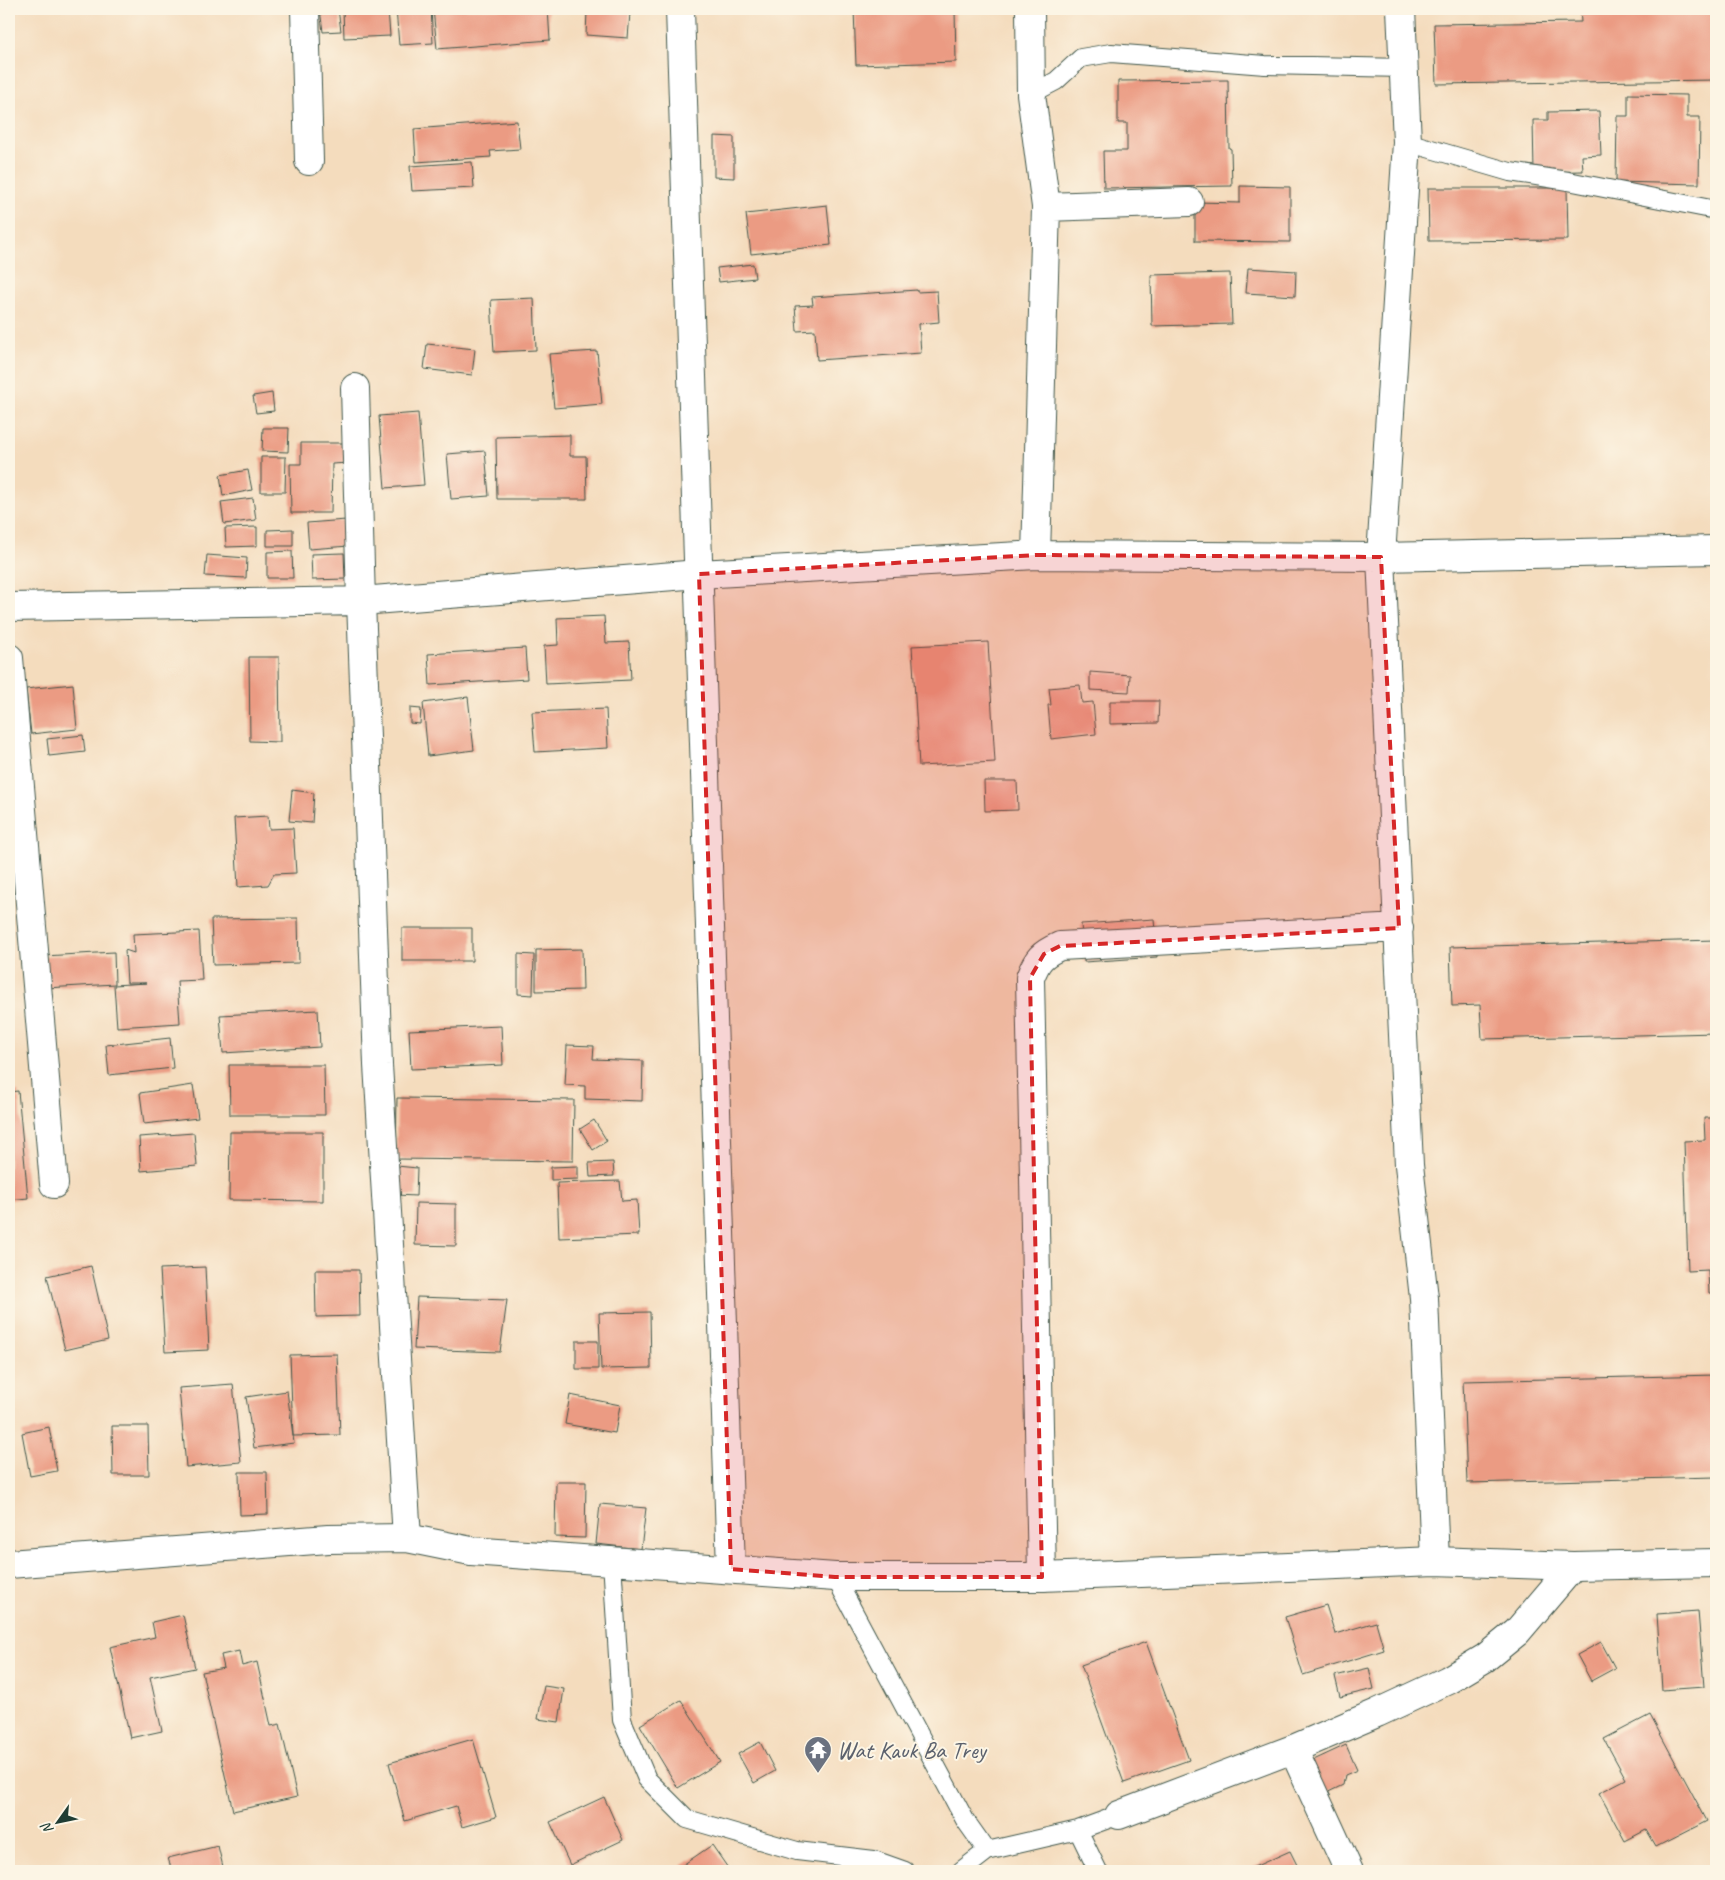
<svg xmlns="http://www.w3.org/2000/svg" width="1725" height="1880" font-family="Caveat,sans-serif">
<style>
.building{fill:#eb9b83}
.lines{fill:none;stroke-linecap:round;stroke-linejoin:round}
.service-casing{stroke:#3f5549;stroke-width:20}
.minor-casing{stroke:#3f5549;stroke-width:30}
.tertiary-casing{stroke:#3f5549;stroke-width:30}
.service{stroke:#fff;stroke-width:18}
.minor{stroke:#fff;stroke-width:28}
.tertiary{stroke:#fff;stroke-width:28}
.marked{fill:#d62828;fill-opacity:0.2;stroke:#d62828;stroke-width:4;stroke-dasharray:10 6;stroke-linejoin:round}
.labels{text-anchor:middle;stroke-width:4;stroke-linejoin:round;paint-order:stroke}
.worship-label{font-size:24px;fill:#5b616d;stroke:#fcf5e5;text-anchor:start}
</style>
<rect width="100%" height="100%" fill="#fcf5e5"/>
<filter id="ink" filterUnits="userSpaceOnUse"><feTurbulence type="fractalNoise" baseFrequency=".02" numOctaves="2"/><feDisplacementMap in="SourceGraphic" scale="10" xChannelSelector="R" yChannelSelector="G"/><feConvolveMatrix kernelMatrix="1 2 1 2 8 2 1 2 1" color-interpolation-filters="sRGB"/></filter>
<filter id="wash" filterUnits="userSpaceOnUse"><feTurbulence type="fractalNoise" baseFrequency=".0096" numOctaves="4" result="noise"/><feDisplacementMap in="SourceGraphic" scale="20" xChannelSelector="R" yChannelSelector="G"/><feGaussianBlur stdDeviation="1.12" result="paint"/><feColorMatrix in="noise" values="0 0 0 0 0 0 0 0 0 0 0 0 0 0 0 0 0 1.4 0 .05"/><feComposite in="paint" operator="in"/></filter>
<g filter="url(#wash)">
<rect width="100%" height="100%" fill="#f4dcbd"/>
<g id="blocks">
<!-- building -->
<path class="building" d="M320,9H338L341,31L323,32Z
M343,9H388L390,36L344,38Z
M396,9H431L433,43L399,45Z
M433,9H548L550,40L437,49Z
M854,9H955L956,62L856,65Z
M1580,9H1716V80L1436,84L1434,24L1581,22Z
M587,11L630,13L628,38L586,35Z
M1228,80L1229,148L1231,149L1232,186L1104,188L1103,151H1127V123H1118V81Z
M1628,94L1687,95V117H1700L1699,184L1616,182L1617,116H1628Z
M1599,111L1601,155L1582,156L1583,171L1534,172L1533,120H1548V112Z
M517,121L520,149L490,151L491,157L416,162L414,129Z
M714,136L734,137V178L714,177Z
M472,162L474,188L412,191L410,166Z
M1240,186L1290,187V242L1195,241V202L1240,203Z
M1428,188H1567L1568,240L1429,241Z
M827,205L831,245L751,254L746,214Z
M753,264L755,278L719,282L717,268Z
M1248,268L1296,271L1295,296L1246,293Z
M1230,273L1232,324L1152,326L1151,275Z
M917,290V292L937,291L939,322L919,324L921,353L817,360L815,330L797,331L795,306L813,305L812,297Z
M534,298L536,350L494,352L491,300Z
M427,344L475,349L472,375L424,369Z
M597,351L602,404L554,408L549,354Z
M272,393L274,411L256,413L253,396Z
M418,413L424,485L385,488L379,416Z
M263,428H289L288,452L262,451Z
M570,435V456H586L587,499H497L496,437Z
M301,443H348V463L332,464L331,513H291L290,464H301Z
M485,451L489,496L451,499L447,454Z
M261,457H286L285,492H261Z
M248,470L252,490L223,496L220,475Z
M253,498L256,520L224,524L221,502Z
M346,520L349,546L309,549L307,523Z
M257,527V546L226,547L225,528Z
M293,529V546H267V530Z
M292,551L293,578H267V552Z
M344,553L345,579L312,580L311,554Z
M207,555L247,558L246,578L205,576Z
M604,616L606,643L629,642L631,680L546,684L544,646L558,645L557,618Z
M988,642L995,762L919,766L912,646Z
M525,648L527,679L430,685L428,654Z
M249,657H279L280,742L250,741Z
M1090,672L1130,675L1129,692L1090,690Z
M73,684L77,729L31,734L26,689Z
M1080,685L1082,703L1093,702L1096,734L1051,739L1048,705H1051L1049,688Z
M468,697L474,750L428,756L423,703Z
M1110,701H1159L1158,723L1110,724Z
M410,708L421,709L420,724L410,723Z
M606,709L608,748L535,752L532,712Z
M83,735L85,752L49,756L47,739Z
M984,781H1017L1018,810L985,811Z
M292,790L314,793L312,823L289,821Z
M268,816L269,829L293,828L296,873L274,874L268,885L238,887L234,818Z
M298,918L299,963L213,965L211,919Z
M1154,919L1157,957L1084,962L1081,924Z
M402,928H472V961H402Z
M199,931L202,980L177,981L180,1023L117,1027L114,985L146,983H127L125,950L134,953L133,934Z
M1716,940V1033L1482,1039L1480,1005L1452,1006L1450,947Z
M582,949L583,990L536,991V950Z
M114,952L115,984L46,988L44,956Z
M518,954L534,955L533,995L518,994Z
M318,1010L320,1047L223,1053L220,1015Z
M501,1026L503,1065L411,1069L409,1030Z
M170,1038L173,1068L109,1075L106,1045Z
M567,1045L594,1046L593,1059L643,1061L642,1101L585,1099V1086L565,1085Z
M229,1065H324L325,1115H230Z
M193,1085L198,1118L144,1124L140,1093Z
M18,1091L28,1198L9,1200V1092Z
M397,1098L574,1100L573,1161L396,1159Z
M1704,1118H1716V1293H1709L1708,1270L1688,1271L1684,1141L1705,1140Z
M594,1120L607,1141L593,1150L580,1129Z
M230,1132H323V1201L229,1200Z
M194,1133L197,1166L141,1171L139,1137Z
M613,1162L614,1176L590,1177L589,1163Z
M397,1166L417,1168L416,1196L396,1195Z
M578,1166V1179L551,1180V1167Z
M620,1181L622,1201L637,1200L639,1235L559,1238L557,1183Z
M416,1203L456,1204V1246L415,1245Z
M91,1266L108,1340L65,1350L47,1276Z
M205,1267L209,1350L165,1352L160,1269Z
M315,1270H359L360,1316L316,1317Z
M417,1297L507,1300L500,1352L414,1349Z
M650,1312L651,1368L601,1369L599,1313Z
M576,1341H598V1369H576Z
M337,1354L340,1435L293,1436L290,1355Z
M1716,1375V1477L1467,1483L1463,1381Z
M233,1384L241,1462L186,1467L179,1388Z
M287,1391L294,1443L254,1448L246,1397Z
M570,1395L620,1405L615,1433L565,1424Z
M112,1426H148L149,1475H113Z
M49,1427L57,1471L30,1476L22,1433Z
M239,1472H267L268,1514L240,1515Z
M556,1482H586L585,1538L555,1537Z
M600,1504L646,1508L641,1549L596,1544Z
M1326,1605L1335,1634L1376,1622L1384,1650L1303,1675L1285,1617Z
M1698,1611L1704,1687L1662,1690L1657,1614Z
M183,1615L195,1668L150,1677L162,1731L130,1738L110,1647L155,1637L152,1622Z
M1146,1642L1189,1760L1124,1783L1081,1665Z
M1601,1642L1615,1668L1591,1681L1577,1655Z
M239,1651L242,1666L257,1662L271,1726L280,1724L297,1797L233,1811L202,1672L224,1668L221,1655Z
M1369,1668L1374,1689L1340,1697L1335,1676Z
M544,1686L564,1689L559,1722L538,1719Z
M681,1700L720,1762L678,1788L640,1725Z
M1650,1715L1707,1821L1656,1847L1646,1830L1625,1841L1599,1793L1626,1779L1604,1739Z
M473,1739L496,1817L462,1827L456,1806L405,1821L389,1763Z
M760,1742L775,1771L754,1783L738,1754Z
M1346,1745L1357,1770L1345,1775L1343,1785L1318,1797L1303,1765Z
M604,1797L623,1840L570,1865L550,1822Z
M712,1845L730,1871H674Z
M218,1846L224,1871H172L168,1858Z
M1290,1851L1300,1871H1245Z"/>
</g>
</g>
<g filter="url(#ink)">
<use href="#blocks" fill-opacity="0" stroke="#3f5549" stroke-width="1"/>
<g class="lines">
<defs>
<path id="service" d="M1031,94L1056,81L1081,58L1111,53L1265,65L1404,68
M1407,142L1510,172L1568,181L1716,210
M612,1561L622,1720L647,1779L687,1819L797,1851L874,1860L905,1871
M835,1577L965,1820L987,1851L1078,1830L1119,1815
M1078,1830L1098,1871
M961,1871L987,1851"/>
<path id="minor" d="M305,9L309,161
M1030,9L1031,94L1046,207L1036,555
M1401,9L1407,142L1381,557L1409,1165L1424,1298L1435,1561
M1046,207L1189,202
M355,388L361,601L378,1065L407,1538
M9,607L361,601L699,574L1036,555L1381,557L1716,550
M9,658L54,1184
M1042,1577L1030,978C1037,959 1042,954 1060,946L1399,928
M1293,1749L1349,1871
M1119,1815L1293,1749L1377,1713L1448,1680L1485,1658L1517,1632L1573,1566"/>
<path id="tertiary" d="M680,9L731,1569
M9,1564L328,1539L407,1538L471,1551L835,1577H1042L1435,1561L1573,1566L1716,1563"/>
</defs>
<!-- service casing -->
<use href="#service" class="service-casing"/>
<!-- minor casing -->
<use href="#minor" class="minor-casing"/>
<!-- tertiary casing -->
<use href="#tertiary" class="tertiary-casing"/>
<!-- service -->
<use href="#service" class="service"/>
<!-- minor -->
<use href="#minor" class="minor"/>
<!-- tertiary -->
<use href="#tertiary" class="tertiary"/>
</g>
</g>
<!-- marked area -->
<path class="marked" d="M1036,555L1381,557L1399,928L1060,946L1044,954L1030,978L1042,1577H835L731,1569L699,574Z"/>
<!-- icons -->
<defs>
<symbol id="temple-pin" viewBox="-11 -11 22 30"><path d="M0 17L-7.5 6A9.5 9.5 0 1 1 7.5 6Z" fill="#6b7280" stroke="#fcf5e5"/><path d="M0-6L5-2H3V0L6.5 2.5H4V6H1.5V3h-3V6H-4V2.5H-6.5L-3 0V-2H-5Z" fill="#fff"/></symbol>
</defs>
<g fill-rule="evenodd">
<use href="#temple-pin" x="802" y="1734" width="32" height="43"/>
</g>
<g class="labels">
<!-- worship labels -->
<g class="worship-label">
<text x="837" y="1758">Wat Kauk Ba Trey</text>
</g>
</g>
<!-- margin -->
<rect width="1725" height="1880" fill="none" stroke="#fcf5e5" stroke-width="30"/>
<!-- north arrow -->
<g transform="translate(58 1822) rotate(237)" stroke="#fcf5e5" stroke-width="4" paint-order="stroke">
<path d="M0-4L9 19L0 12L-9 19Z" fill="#1f3d34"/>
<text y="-8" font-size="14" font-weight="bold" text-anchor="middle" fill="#1f3d34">N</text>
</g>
</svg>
